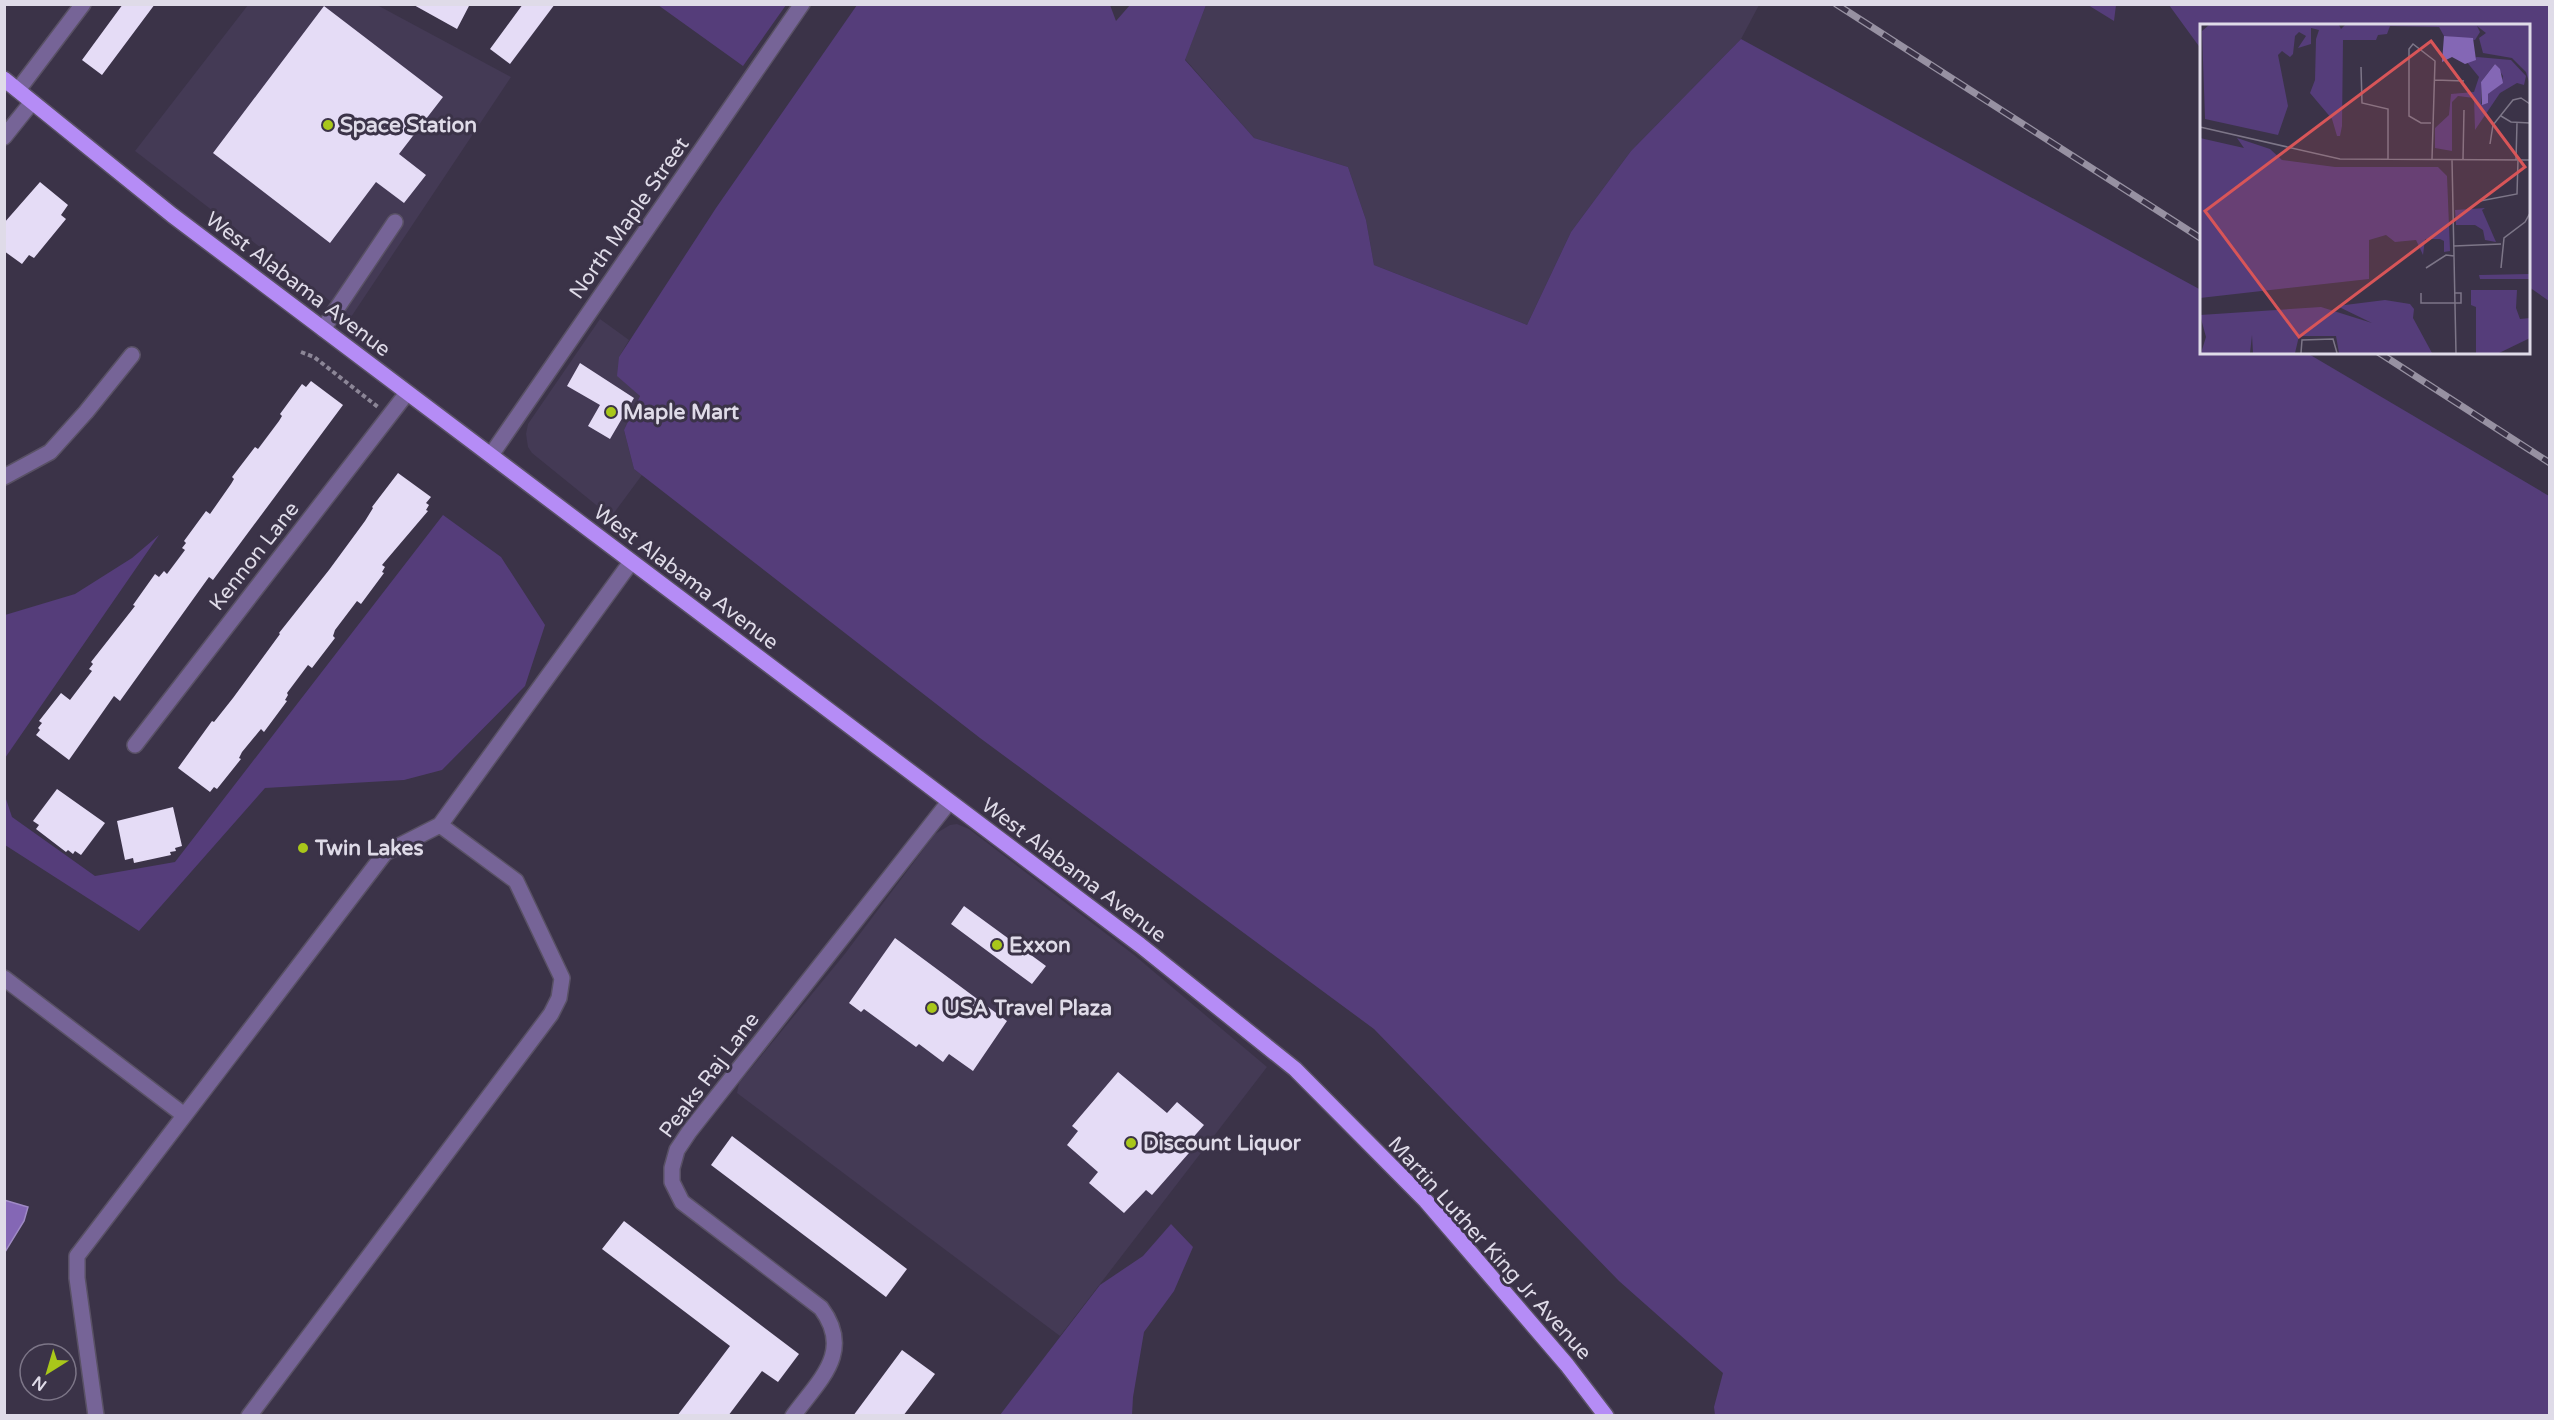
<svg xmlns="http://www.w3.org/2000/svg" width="2554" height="1420" font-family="'Varela Round',sans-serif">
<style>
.built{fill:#443a55}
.green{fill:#553d7a}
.water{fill:#8467b5;stroke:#9f8ac4;stroke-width:1.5}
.building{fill:#e5dcf6}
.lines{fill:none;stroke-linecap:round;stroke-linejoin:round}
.minor-casing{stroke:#595165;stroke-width:18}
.major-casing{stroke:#595165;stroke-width:18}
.path{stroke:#8c8697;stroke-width:4;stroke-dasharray:4.5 3;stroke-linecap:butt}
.minor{stroke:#766497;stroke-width:15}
.major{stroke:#b58cf6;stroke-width:15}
.rail-casing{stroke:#9791a2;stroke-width:7}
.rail{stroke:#3b3348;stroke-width:4.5;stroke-dasharray:14;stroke-linecap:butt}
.poi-dot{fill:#a9c71a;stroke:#3b3348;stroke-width:2}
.labels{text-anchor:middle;stroke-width:6;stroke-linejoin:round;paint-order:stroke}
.poi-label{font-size:21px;font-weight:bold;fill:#dfdbe8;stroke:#3b3348;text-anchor:start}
.street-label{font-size:21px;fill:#dfdbe8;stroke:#3b3348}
.inset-road{fill:none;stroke:#7d7688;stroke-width:1.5}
.view{fill:#d85558;fill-opacity:0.15;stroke:#d85558;stroke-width:3}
.inset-edge{fill:none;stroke:#dfdbe8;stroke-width:3}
</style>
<rect width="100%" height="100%" fill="#3b3348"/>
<!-- built -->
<path class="built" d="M248,5H377L511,77L351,317L135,151Z
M1206,5H1759L1741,39L1631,151L1571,232L1527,325L1374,265L1366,220L1348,167L1254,138L1185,59Z
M600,319L629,340L619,357L640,396L624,430L634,469L642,475L611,517L532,453L528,447L526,434L528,424Z
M957,824L969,829L1134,955L1267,1067L1060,1336L737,1093L739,1083L844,955L935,834L950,825Z"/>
<!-- green -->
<path class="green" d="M658,5H786L743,66Z
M857,5H1110L1116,21L1130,5H1206L1185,60L1254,138L1348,167L1366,220L1374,265L1527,325L1571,232L1631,151L1741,39L2201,290L2202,352L2307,353L2549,496V1415H1715L1714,1407L1723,1373L1619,1281L1374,1029L980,738L634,469L624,430L640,396L617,376L619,357L716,208Z
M2088,5H2116L2114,21Z
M2169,5H2549V301L2529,287L2528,26H2202L2201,49Z
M443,515L501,557L545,625L525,686L442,770L404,780L265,788L139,931L5,845V796L12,817L95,876L175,862Z
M159,535L5,758V615L75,594L132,558Z
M1171,1224L1193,1247L1174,1291L1144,1332L1133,1397L1132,1415H1000L1100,1285L1143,1256Z"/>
<!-- water -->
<path class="water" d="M4,1200L28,1207L24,1221L5,1252Z"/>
<!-- building -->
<path class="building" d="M123,4H155L102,75L82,60Z
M412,4H470L457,29Z
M523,4H555L510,64L490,49Z
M324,6L443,97L399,154L426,175L404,203L376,182L330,243L213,153Z
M40,182L68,205L61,215L66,219L34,258L29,255L22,264L4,251V223Z
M580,363L634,398L610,439L588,426L600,405L567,386Z
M311,381L343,405L213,580L209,577L120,701L114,696L69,760L36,735L40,730L38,728L42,723L39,721L61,693L70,700L92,671L89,669L93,664L91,662L135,606L133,605L155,574L159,577L164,571L167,574L185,550L182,548L186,543L184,541L206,511L210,514L231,484L234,479L232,477L255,447L258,449L279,421L282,416L280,414L302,384L306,387Z
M398,473L431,497L426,503L429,505L426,510L428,511L382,565L385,567L382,572L384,573L361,604L357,601L335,630L333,636L335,638L312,668L308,665L287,693L288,695L285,700L287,701L264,732L261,729L242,752L239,758L241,759L217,789L214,787L210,792L178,768L212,721L214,722L233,698L280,634L279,633L329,570L365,521L373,508L372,507Z
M57,789L105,823L81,855L75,851L73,854L68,850L66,852L36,829L39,825L33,821Z
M173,807L182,846L175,848L176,851L170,852L171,855L134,863L133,858L125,860L117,821Z
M964,906L1046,966L1032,984L951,924Z
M895,938L1007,1021L973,1071L949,1054L943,1062L919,1044L916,1047L864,1009L861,1012L849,1003Z
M1118,1072L1167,1113L1177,1102L1204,1125L1190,1141L1196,1145L1152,1195L1146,1190L1124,1213L1089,1183L1098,1172L1067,1145L1078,1131L1072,1126Z
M732,1136L907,1269L886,1297L711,1165Z
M624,1221L799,1354L778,1382L762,1371L728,1416H677L730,1346L602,1249Z
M902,1350L935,1374L903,1416H853Z"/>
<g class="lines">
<defs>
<path id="minor" d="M18,90L83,4
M4,137L32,102
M323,329L395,222
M491,455L802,4
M4,477L50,452L86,412L132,355
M135,745L407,393
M4,978L184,1115
M96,1416L77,1278V1256L385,853L440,825L631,562
M249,1416L551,1014L559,998L562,978L516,881L440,825
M793,1416C819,1380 854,1352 821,1308L682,1202L672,1182V1168L677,1150L689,1132L949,802"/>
<path id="major" d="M4,79L172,215L1140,945L1295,1069L1426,1201L1567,1365L1606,1416"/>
</defs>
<!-- minor casing -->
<use href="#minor" class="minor-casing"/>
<!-- major casing -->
<use href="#major" class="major-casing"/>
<!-- path -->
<path class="path" d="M301,352L314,357L378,407"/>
<!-- minor -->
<use href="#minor" class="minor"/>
<!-- major -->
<use href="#major" class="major"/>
<defs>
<path id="rail" d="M1836,4L2202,239
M2378,352L2550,463"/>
</defs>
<!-- rail casing -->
<use href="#rail" class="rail-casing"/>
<!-- rail -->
<use href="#rail" class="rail"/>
</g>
<!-- markers -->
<g class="poi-dot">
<circle cx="328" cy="125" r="6"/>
<circle cx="611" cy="412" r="6"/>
<circle cx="303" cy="848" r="6"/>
<circle cx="997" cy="945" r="6"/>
<circle cx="932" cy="1008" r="6"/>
<circle cx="1131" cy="1143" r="6"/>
</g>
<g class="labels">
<!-- poi labels -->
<g class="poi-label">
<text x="340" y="132">Space Station</text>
<text x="623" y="419">Maple Mart</text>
<text x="315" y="855">Twin Lakes</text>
<text x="1009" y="952">Exxon</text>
<text x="944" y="1015">USA Travel Plaza</text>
<text x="1143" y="1150">Discount Liquor</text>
</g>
<!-- street labels -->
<g class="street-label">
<text transform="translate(629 218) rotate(-55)" y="7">North Maple Street</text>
<text transform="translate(298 284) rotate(37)" y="7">West Alabama Avenue</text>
<text transform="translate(254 556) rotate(-52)" y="7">Kennon Lane</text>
<text transform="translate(686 577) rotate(37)" y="7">West Alabama Avenue</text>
<text transform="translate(1074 870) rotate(37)" y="7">West Alabama Avenue</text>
<text transform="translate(709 1075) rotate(-53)" y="7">Peaks Raj Lane</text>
<text transform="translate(1490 1248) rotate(48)" y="7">Martin Luther King Jr Avenue</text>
</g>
</g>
<!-- overview -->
<g transform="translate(2200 24)">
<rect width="330" height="330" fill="#3b3348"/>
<path d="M9,1H139L141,5L145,1H330V61L326,48L312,34L283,29L279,14L286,9L277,2L280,8L275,16L244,12L239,3L190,2L187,10L178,11L176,16H143L142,102L140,112H137L132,95L110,69L115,56L116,15L119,6L111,4V20L98,24L106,12L99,8L95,12L93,30L90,33L82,27L78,31L88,82L78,111L5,95L2,7ZM277,33L311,36L326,52L324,61L317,59L300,69L275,106L274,74L258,72L252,78V127L235,124V104L249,91L251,70L274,68L279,53L266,37ZM295,40L303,52L301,60L288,70V79L281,80V58ZM0,114L44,124L37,114L70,125L82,136L135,143H238L247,152L250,227L244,228V217L240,215H225L223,231L216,216L195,218L186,211L169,216V255L0,274ZM285,184L282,186L296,218L285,216L283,206L275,201H256L255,186ZM330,250V255H280L279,251ZM271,266H317L316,284L320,295L330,294V314L299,329H276V283L271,281ZM185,276L210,280L214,285L213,294L232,329H139L136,312H99L95,329H53L52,311L50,329H1L6,313L0,291L121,283L172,299L137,282Z" fill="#553d7a" fill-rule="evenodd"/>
<path d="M244,12L273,14L276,36L265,40L252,33L242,38ZM295,40L300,45L303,59L288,70V79L282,81L281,58Z" fill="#8467b5"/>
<path class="inset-road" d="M161,43L162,79L188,85V135M235,56L264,57M301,92L311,98L330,99M231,99H221L209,92V25L213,20L235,37L232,135M0,103L140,135L330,136M290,120L293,101L313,76L321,74L330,80M263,135L264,86M252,136L256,329M316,136L317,99M280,177L317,170L318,136M254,222L301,220M226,244L246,231L254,232M301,244L304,214L325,198L330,189V152M221,269V279H255M254,269H261V279H255M101,329L102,316L133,315L137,329"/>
<path class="view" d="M231,17L325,143L99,313L5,187Z"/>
<rect width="330" height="330" class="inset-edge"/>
</g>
<!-- border -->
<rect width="2554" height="1420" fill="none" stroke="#dfdbe8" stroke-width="12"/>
<!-- north arrow -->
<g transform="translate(48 1372) rotate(217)"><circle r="28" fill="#3b3348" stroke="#7d7688" stroke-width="1.5"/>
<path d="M0-4.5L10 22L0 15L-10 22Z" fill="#a9c71a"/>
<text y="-9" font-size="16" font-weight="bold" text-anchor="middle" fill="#dfdbe8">N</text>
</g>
</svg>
